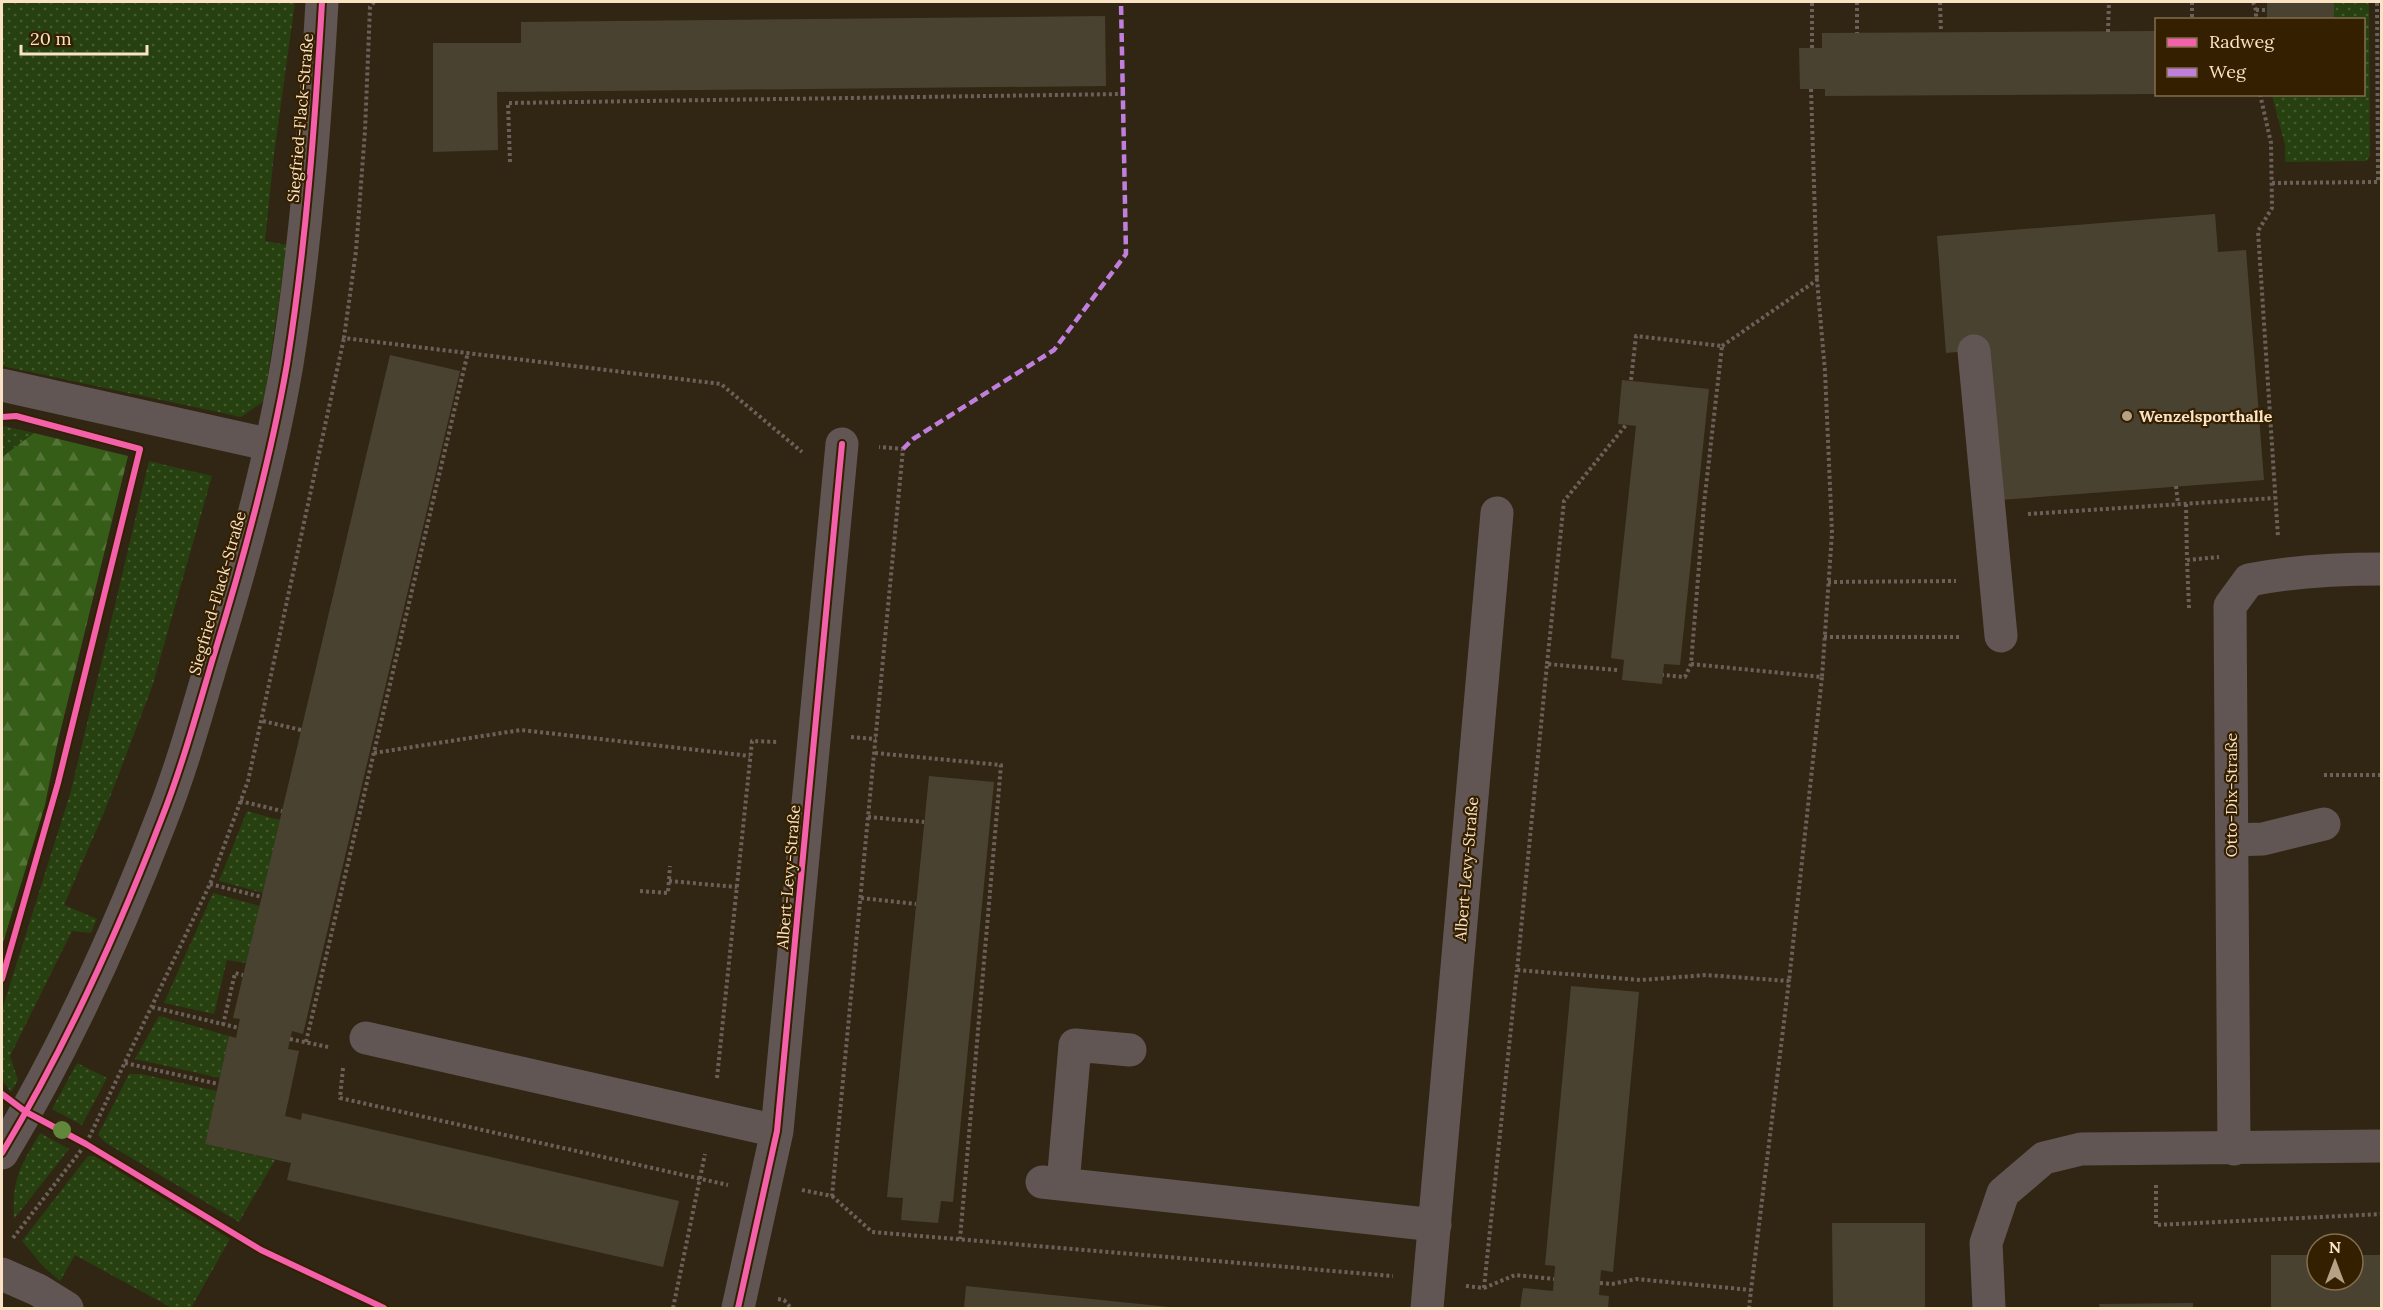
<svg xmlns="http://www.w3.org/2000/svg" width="2383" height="1310" font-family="Lora,serif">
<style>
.grass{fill:url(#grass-dots)}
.forest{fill:url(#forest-firs)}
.building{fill:#4a4230}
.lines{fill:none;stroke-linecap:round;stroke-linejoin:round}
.path{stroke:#6b615a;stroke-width:4;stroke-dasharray:3 3;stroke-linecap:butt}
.minor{stroke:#625654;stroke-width:33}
.quiet{stroke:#c07fdc;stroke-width:4.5;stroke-dasharray:9 4.5;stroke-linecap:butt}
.cycleway-casing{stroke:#342000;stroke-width:10}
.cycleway{stroke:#f560ab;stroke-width:6}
.tree{fill:#61883a}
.poi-dot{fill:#b4a186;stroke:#342000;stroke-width:2}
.labels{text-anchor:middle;stroke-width:4.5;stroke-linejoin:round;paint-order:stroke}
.street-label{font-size:16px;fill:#fae3c4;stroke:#342000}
.poi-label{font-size:16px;font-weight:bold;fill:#fae3c4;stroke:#342000;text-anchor:start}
</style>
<defs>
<pattern id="grass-dots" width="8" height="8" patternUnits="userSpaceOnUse" patternTransform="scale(1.5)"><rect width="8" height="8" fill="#264010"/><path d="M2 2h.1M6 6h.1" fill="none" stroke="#465b31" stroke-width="1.8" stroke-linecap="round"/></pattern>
<pattern id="forest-firs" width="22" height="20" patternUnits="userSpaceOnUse" patternTransform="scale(1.5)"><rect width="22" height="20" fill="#365d17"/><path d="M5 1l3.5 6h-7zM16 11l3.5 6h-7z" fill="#547437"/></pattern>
</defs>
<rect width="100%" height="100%" fill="#312613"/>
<!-- grass -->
<path class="grass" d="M2,2H295L274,154L265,241L287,245L264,401L241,417L2,366Z
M2334,2H2369L2370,156L2366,161L2285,162V145L2272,95L2364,94V20L2334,19Z
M4,426L34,433L2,457V428Z
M149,461L212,476L152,687L105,810L64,905L97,919L91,933L72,931L10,1056L18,1080L11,1092L2,1080V1010L71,791Z
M247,811L280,820L263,893L219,881Z
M213,893L260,906L246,963L227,960L214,1014L164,1003Z
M159,1016L229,1036L220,1078L135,1059Z
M77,1063L107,1078L82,1125L52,1109Z
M129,1074H141L217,1091L205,1144L275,1160L239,1222L106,1143L98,1135Z
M40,1133L69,1149L14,1219C12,1178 20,1167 40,1133Z
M88,1156H94L230,1239L191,1308H172L75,1255L60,1281L42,1265L22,1241Z"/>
<!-- forest -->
<path class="forest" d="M34,433L128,456L57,745L45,805L2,946V457Z"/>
<!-- building -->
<path class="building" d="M2267,2H2334V20H2267Z
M1105,16L1106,86L497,92L498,150L433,152V43H521V22Z
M2156,31V94L1825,96V89H1800L1799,48H1822V33Z
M2215,214L2218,252L2246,250L2264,480L2000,500L1989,349L1946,353L1937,236Z
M390,355L460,371L303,1034L292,1031L288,1049L299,1051L285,1116L301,1120L302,1113L679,1201L663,1267L287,1180L291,1163L205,1144L229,1036L236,1038L240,1019L233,1018Z
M1622,380L1709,389L1680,665L1664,664L1662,684L1622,680L1624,660L1611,658L1636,426L1618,424Z
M929,776L994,782L953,1202L941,1201L938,1223L901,1220L903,1198L887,1197Z
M1571,986L1639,992L1613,1272L1601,1270L1599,1295L1609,1296L1608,1308H1520L1523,1288L1553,1291L1555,1266L1545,1265Z
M1832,1223H1925V1308H1833Z
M2271,1255H2317V1280H2353V1255H2382V1308H2271Z
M966,1286L1169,1307V1308H964Z
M2193,1303V1308H2100L2099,1304Z"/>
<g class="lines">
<!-- path -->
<path class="path" d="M374,2L370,7L365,131L356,251L344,338L721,384L802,452
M1857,2V33
M1940,2L1941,32
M2192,2V20
M2253,2L2256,10V20
M2256,10H2267
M2108,32L2109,2
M1812,48V2
M1811,89L1817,280
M2260,94L2271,143L2272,208L2258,231L2278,537
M510,162L508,103L1123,94
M2272,183L2378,182L2377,2
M1722,346L1817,280L1825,371L1832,533L1822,677
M1631,380L1636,336L1722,346L1704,504L1691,664L1685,677L1663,675
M2176,486L2178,504
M2186,504L2187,560
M2028,514L2275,498
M1828,582L1956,581
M2189,608L2187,560L2219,557
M1824,637H1962
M1547,664L1564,501L1626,425
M1691,664L1822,677L1789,981
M1617,670L1547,664L1517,970L1641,980L1706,975L1789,981L1751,1290
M263,721L301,730
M851,737L876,739
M374,753L521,730L750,756
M875,753L1001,765L960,1239
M2324,775H2382
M240,801L282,811
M868,817L924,822
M669,881L737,887
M210,884L262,897
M640,891L668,893L670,866
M861,898L916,904
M2,979L58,783L139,455
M152,1007L239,1028
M223,1025L235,973L243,975
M290,1039L328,1047
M306,1042L468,352
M125,1063L218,1084
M343,1068L340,1098L728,1185
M717,1078L752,741L777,742
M59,1130L261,1250L384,1308
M2156,1185V1225L2382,1214
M802,1190L832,1196L903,449L879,447
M832,1196L872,1232L1393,1276
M13,1238L86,1144L210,884L248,781L344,338
M1600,1283L1612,1284L1636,1279L1751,1290L1749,1308
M1466,1286L1484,1288L1515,1275L1554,1279
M1484,1288L1517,970
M778,1299L784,1300L791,1308
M673,1308L705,1154"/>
<!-- minor -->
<path class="minor" d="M1974,351L2001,636
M2,385L271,445
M2232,840L2263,839L2324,824
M366,1038L777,1131
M2234,1149L2230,606L2249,580C2293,571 2337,569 2382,569
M2,1153C65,1048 117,934 161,820C182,767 197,712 213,658C243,561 270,463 287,364C306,244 315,123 322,2
M1042,1182L1435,1225
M1063,1184L1075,1045L1130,1050
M2,1274L38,1290L67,1308
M738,1308L777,1131L842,444
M1427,1308L1497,513
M1989,1308L1986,1243L2003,1193L2044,1158L2081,1149L2382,1146"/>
<!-- quiet -->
<path class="quiet" d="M903,449L913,439L1054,350L1126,254L1121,2"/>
<defs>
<path id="cycleway" d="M2,417L16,416L140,449L58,783L2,979
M2,1094L26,1112L86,1144L261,1250L384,1308
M2,1153C65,1048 117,934 161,820C182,767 197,712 213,658C243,561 270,463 287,364C306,244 315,123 322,2
M738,1308L777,1131L842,444"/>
</defs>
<!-- cycleway casing -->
<use href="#cycleway" class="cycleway-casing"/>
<!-- cycleway -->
<use href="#cycleway" class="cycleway"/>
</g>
<!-- trees -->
<circle class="tree" cx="62" cy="1130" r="9"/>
<!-- markers -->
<circle class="poi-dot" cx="2127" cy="416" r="6"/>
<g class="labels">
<!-- street labels -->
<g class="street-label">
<text transform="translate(300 118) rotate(-85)" y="6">Siegfried-Flack-Straße</text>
<text transform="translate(217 593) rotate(-74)" y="6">Siegfried-Flack-Straße</text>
<text transform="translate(2231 795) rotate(-90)" y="6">Otto-Dix-Straße</text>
<text transform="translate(1466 869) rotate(-85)" y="6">Albert-Levy-Straße</text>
<text transform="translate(788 877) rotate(-85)" y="6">Albert-Levy-Straße</text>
</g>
<!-- poi labels -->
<g class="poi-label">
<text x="2139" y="422">Wenzelsporthalle</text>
</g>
</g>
<!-- border -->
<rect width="2383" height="1310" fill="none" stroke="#fae3c4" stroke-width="6"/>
<!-- legend -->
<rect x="2155" y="18" width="210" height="78" fill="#342000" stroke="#836e4e" stroke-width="1.5"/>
<rect x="2167" y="38" width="30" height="9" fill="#f560ab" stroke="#836e4e" stroke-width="1.5"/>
<text x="2209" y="48" font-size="18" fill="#fae3c4">Radweg</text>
<rect x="2167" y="68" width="30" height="9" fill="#c07fdc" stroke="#836e4e" stroke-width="1.5"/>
<text x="2209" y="78" font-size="18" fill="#fae3c4">Weg</text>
<!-- north arrow -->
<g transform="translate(2335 1262)"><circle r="28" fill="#342000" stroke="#836e4e" stroke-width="1.5"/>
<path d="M0-4.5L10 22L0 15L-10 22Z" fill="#b4a186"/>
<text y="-9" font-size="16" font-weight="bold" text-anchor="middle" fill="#fae3c4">N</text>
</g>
<!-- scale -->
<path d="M21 45v9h126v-9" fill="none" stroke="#fae3c4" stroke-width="3"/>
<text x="30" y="45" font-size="18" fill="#fae3c4" stroke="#342000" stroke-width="4.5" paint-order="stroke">20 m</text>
</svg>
